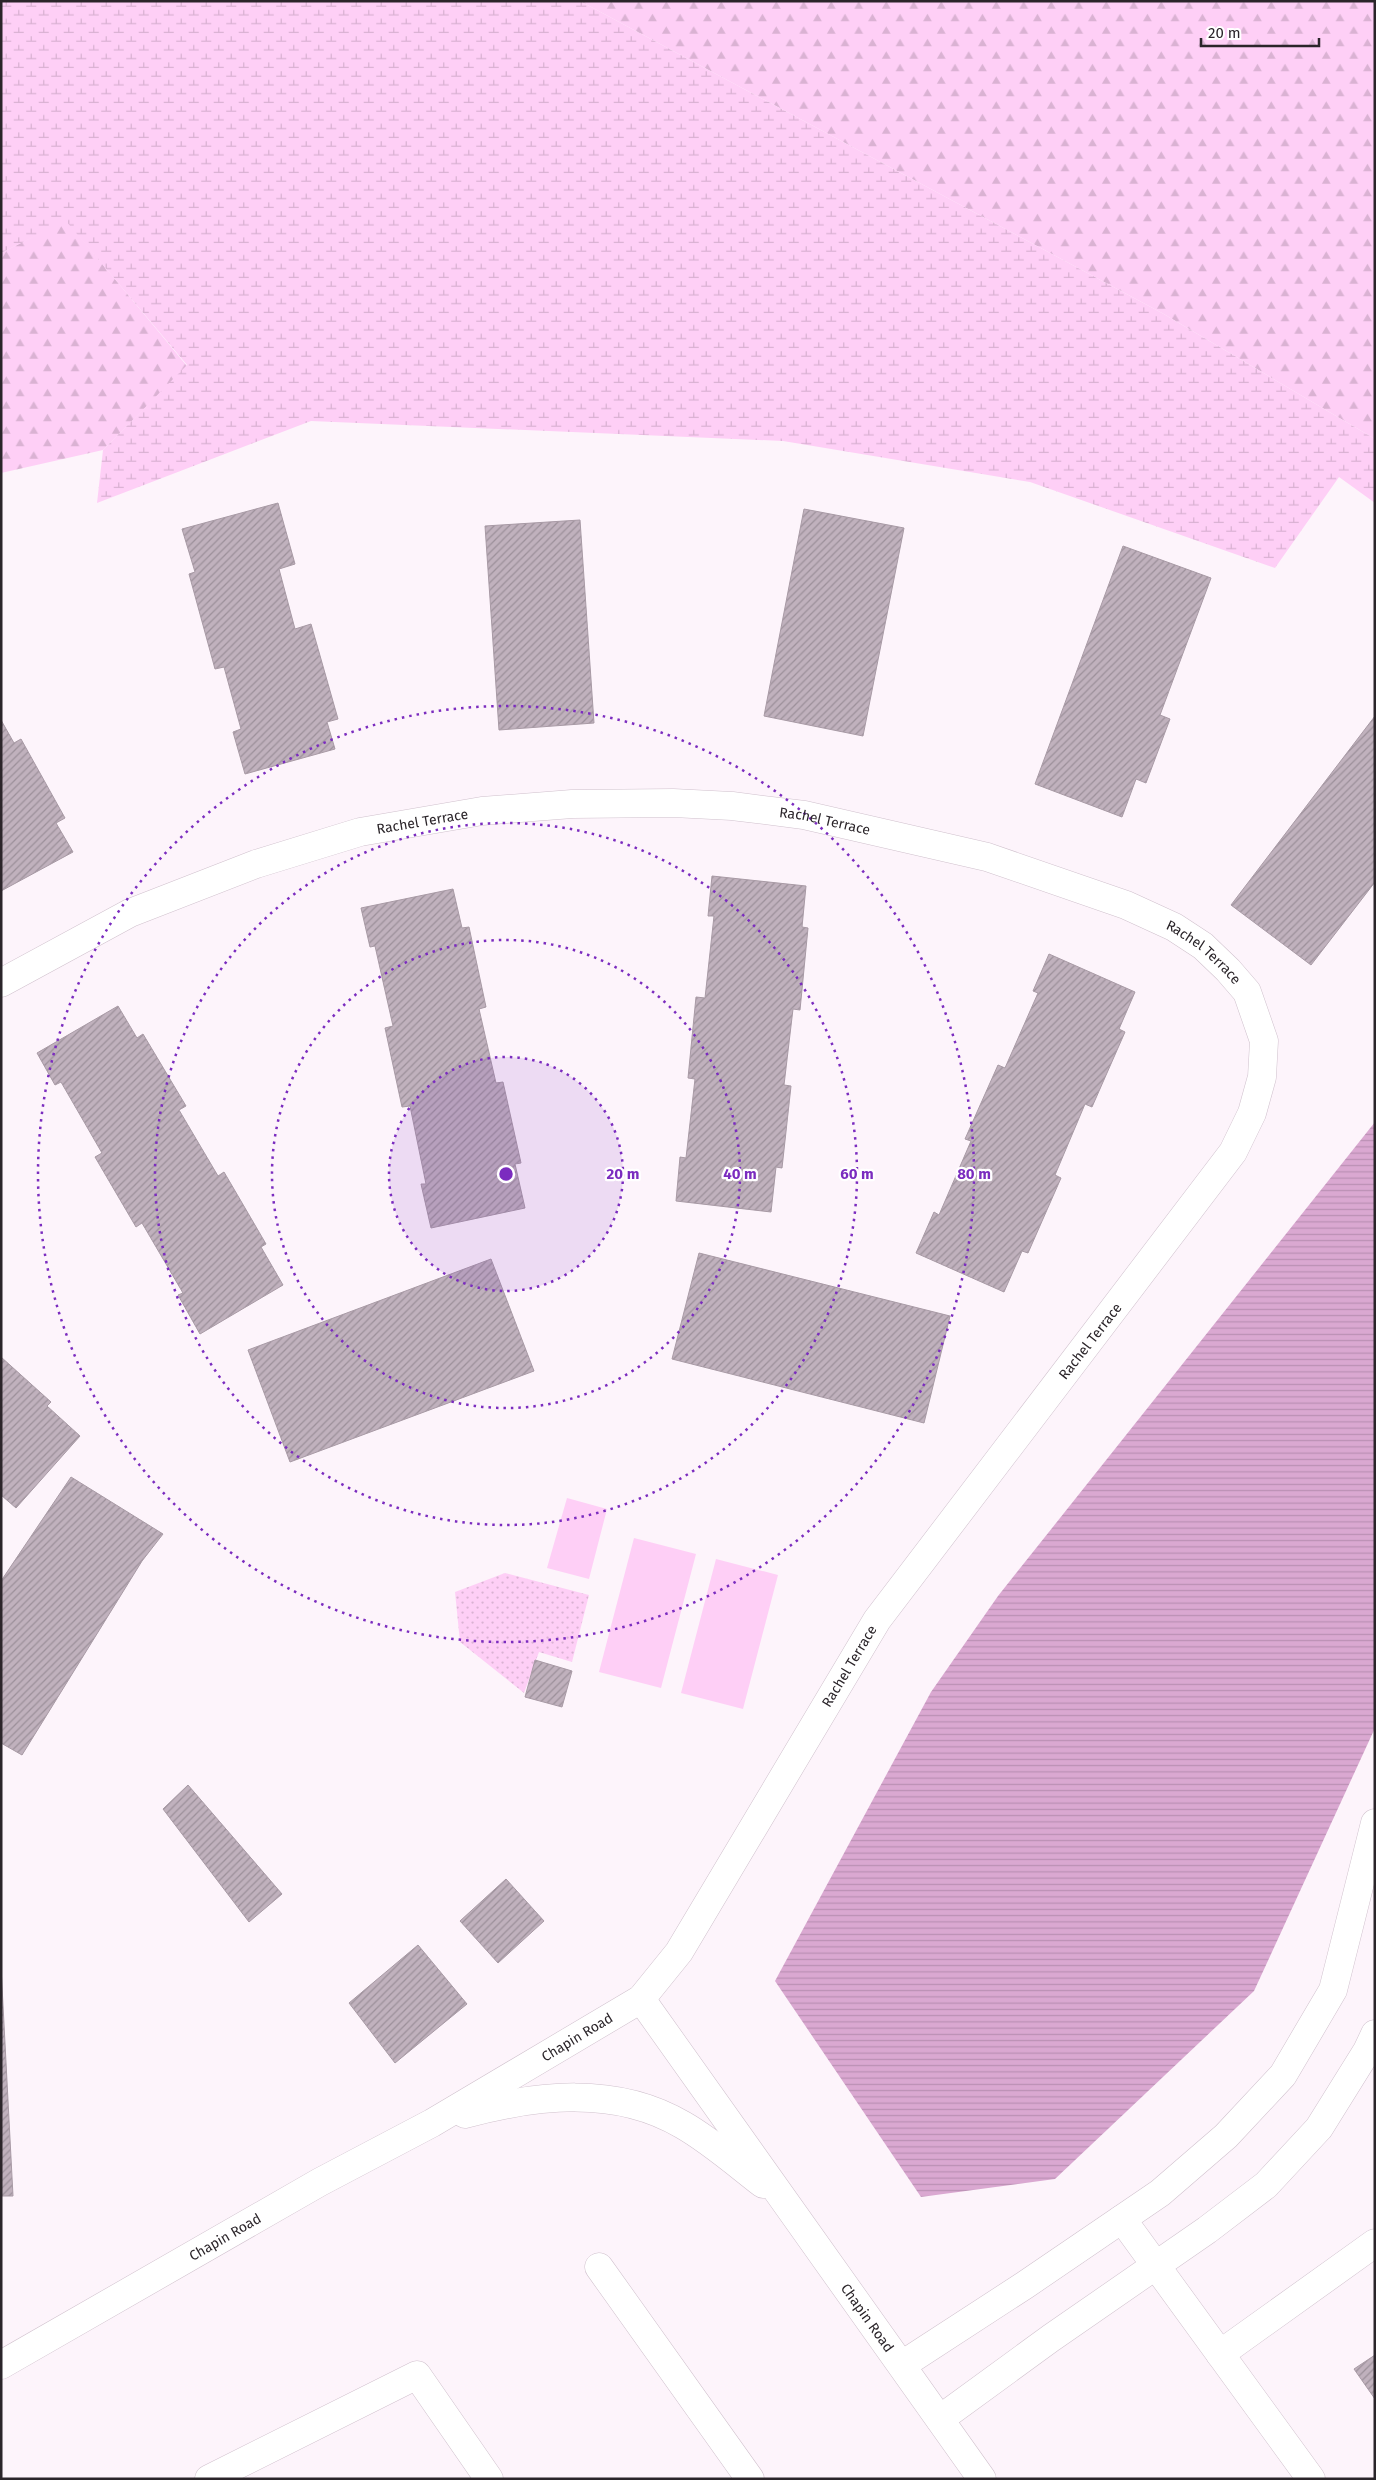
<svg xmlns="http://www.w3.org/2000/svg" width="1376" height="2480" font-family="'Fira Sans',sans-serif">
<style>
.grass{fill:url(#grass-dots)}
.forest{fill:url(#forest-firs)}
.wetland{fill:url(#wetland-marsh)}
.garden{fill:#fecff6}
.water{fill:url(#water-rules)}
.building{fill:url(#building-hatch);stroke:#a89aa5}
.lines{fill:none;stroke-linecap:round;stroke-linejoin:round}
.minor-casing{stroke:#d0c1cd;stroke-width:29}
.minor{stroke:#fff;stroke-width:28}
.ring{fill:none;stroke:#7b2cbf;stroke-width:2.5;stroke-dasharray:2.5 5}
.labels{text-anchor:middle;stroke-width:4.5;stroke-linejoin:round;paint-order:stroke}
.street-label{font-size:14px;fill:#2b252a;stroke:#fff}
.centre{fill:#7b2cbf;stroke:#fff;stroke-width:2.5}
.ring-label{font-size:15px;text-anchor:middle;font-weight:bold;fill:#7b2cbf;stroke:#fff;stroke-width:4.5;stroke-linejoin:round;paint-order:stroke}
</style>
<defs>
<pattern id="grass-dots" width="8" height="8" patternUnits="userSpaceOnUse" patternTransform="scale(1.25)"><rect width="8" height="8" fill="#fecff6"/><path d="M2 2h.1M6 6h.1" fill="none" stroke="#dab2d3" stroke-width="1.8" stroke-linecap="round"/></pattern>
<pattern id="forest-firs" width="22" height="20" patternUnits="userSpaceOnUse" patternTransform="scale(1.25)"><rect width="22" height="20" fill="#fecff6"/><path d="M5 1l3.5 6h-7zM16 11l3.5 6h-7z" fill="#dab2d3"/></pattern>
<pattern id="wetland-marsh" width="20" height="14" patternUnits="userSpaceOnUse" patternTransform="scale(1.25)"><rect width="20" height="14" fill="#fecff6"/><path d="M1 5h8M5 5V1M11 12h8M15 12V8" fill="none" stroke="#dab2d3"/></pattern>
<pattern id="water-rules" width="6" height="5" patternUnits="userSpaceOnUse" patternTransform="scale(1.25)"><rect width="6" height="5" fill="#daa8d1"/><path d="M0 2.5h6" fill="none" stroke="#bb90b4"/></pattern>
<pattern id="building-hatch" width="6" height="6" patternUnits="userSpaceOnUse" patternTransform="scale(1.25)"><rect width="6" height="6" fill="#c0b1bd"/><path d="M-1 1l2-2M0 6l6-6M5 7l2-2" fill="none" stroke="#9c909a"/></pattern>
</defs>
<rect width="100%" height="100%" fill="#fdf4fb"/>
<!-- grass -->
<path class="grass" d="M505,1573L589,1595L572,1662L539,1652L524,1693L460,1642L455,1592Z"/>
<!-- forest -->
<path class="forest" d="M580,1H1375V439L1162,313Z
M66,220L187,366L103,450L1,473V253Z"/>
<!-- wetland -->
<path class="wetland" d="M1,1H580L1162,313L1375,439V503L1339,477L1275,568L1030,482L783,441L311,421L97,503L103,450L187,365L66,221L1,253Z"/>
<!-- garden -->
<path class="garden" d="M567,1498L607,1509L589,1579L547,1568Z
M634,1538L696,1554L661,1688L599,1672Z
M716,1559L778,1575L743,1709L681,1693Z"/>
<!-- water -->
<path class="water" d="M1375,1122V1728L1254,1991L1055,2179L921,2197L775,1981L931,1692L998,1596Z"/>
<!-- building -->
<path class="building" d="M278,503L295,564L279,569L295,629L311,624L338,719L327,722L335,749L245,774L233,732L241,729L224,667L215,669L189,574L195,572L182,529Z
M804,509L904,528L863,736L764,716Z
M580,520L594,723L499,730L485,526Z
M1123,546L1211,578L1160,715L1170,719L1146,783L1136,779L1122,817L1035,784Z
M1375,716V882L1311,965L1231,905Z
M1,720L14,743L21,739L65,818L56,823L73,852L1,891Z
M712,876L806,886L802,927L808,928L800,1010L793,1009L784,1085L791,1086L782,1168L776,1167L771,1212L676,1201L680,1157L686,1158L695,1079L688,1078L696,997L705,998L714,916H708Z
M453,889L462,928L469,927L486,1007L479,1009L496,1083L503,1082L521,1163L515,1164L525,1208L431,1228L421,1184H426L410,1106L402,1107L385,1028L393,1026L375,946L370,947L361,908Z
M1049,954L1135,992L1119,1029L1125,1032L1092,1107L1085,1104L1055,1175L1061,1178L1028,1253L1022,1251L1004,1292L916,1253L934,1212L939,1215L971,1141L965,1139L998,1065L1005,1068L1038,993L1033,991Z
M118,1006L137,1038L143,1034L186,1106L179,1110L218,1176L224,1172L266,1244L261,1247L283,1285L200,1334L178,1295L183,1293L142,1223L136,1227L95,1157L102,1153L61,1082L55,1085L37,1053Z
M699,1253L950,1316L924,1423L672,1359Z
M491,1259L534,1371L290,1462L248,1350Z
M1,1357L51,1402L47,1406L80,1436L16,1508L1,1495Z
M71,1477L163,1534L142,1561L22,1755L1,1743V1581Z
M535,1660L572,1671L562,1707L525,1697Z
M188,1785L282,1894L249,1922L163,1809Z
M506,1879L544,1921L498,1963L460,1921Z
M418,1945L467,2004L395,2063L349,2003Z
M1,1967L13,2196H1Z
M1375,2355V2399L1354,2369Z"/>
<g class="lines">
<defs>
<g id="minor">
<path id="s1" d="M1,983L130,913L256,864L360,832L482,811L572,804L673,803L732,806L804,815L987,857L1126,905L1174,927L1203,946L1228,970L1247,992L1264,1041L1262,1077L1252,1113L1233,1152L877,1620L679,1952L641,1999L432,2123L320,2182L1,2365"/>
<path id="s2" d="M641,1999L982,2479"/>
<path d="M465,2114C536,2095 616,2085 683,2125C711,2141 737,2164 763,2184"/>
<path d="M1122,2219L1311,2479"/>
<path d="M599,2267L750,2479"/>
<path d="M1220,2354L1375,2243"/>
<path d="M902,2365L1025,2285L1160,2193L1226,2136L1283,2075L1333,1990L1375,1823"/>
<path d="M940,2419L1051,2338L1207,2230L1266,2185L1319,2128L1367,2051L1375,2034"/>
<path d="M209,2479L417,2375L489,2479"/>
</g>
</defs>
<!-- minor casing -->
<use href="#minor" class="minor-casing"/>
<!-- minor -->
<use href="#minor" class="minor"/>
</g>
<!-- distance rings -->
<circle cx="506" cy="1174" r="117" fill="#7b2cbf" fill-opacity=".12"/>
<g class="ring">
<circle cx="506" cy="1174" r="117"/>
<circle cx="506" cy="1174" r="234"/>
<circle cx="506" cy="1174" r="351"/>
<circle cx="506" cy="1174" r="468"/>
</g>
<g class="labels">
<!-- street labels -->
<g class="street-label">
<text dy="5" stroke="none"><textPath href="#s1" startOffset="454">Rachel Terrace</textPath></text>
<text dy="5" stroke="none"><textPath href="#s1" startOffset="859">Rachel Terrace</textPath></text>
<text dy="5" stroke="none"><textPath href="#s1" startOffset="1264">Rachel Terrace</textPath></text>
<text transform="translate(1090 1341) rotate(-52)" y="5">Rachel Terrace</text>
<text transform="translate(849 1666) rotate(-59)" y="5">Rachel Terrace</text>
<text transform="translate(577 2037) rotate(-31)" y="5">Chapin Road</text>
<text transform="translate(225 2237) rotate(-30)" y="5">Chapin Road</text>
<text dy="5" stroke="none"><textPath href="#s2" startOffset="391">Chapin Road</textPath></text>
</g>
</g>
<circle cx="506" cy="1174" r="8" class="centre"/>
<g class="ring-label">
<text x="623" y="1179">20 m</text>
<text x="740" y="1179">40 m</text>
<text x="857" y="1179">60 m</text>
<text x="974" y="1179">80 m</text>
</g>
<!-- border -->
<rect width="1376" height="2480" fill="none" stroke="#2b252a" stroke-width="5"/>
<!-- scale -->
<path d="M1201 38v8h118v-8" fill="none" stroke="#2b252a" stroke-width="2.5"/>
<text x="1208" y="38" font-size="15" fill="#2b252a" stroke="#ffffff" stroke-width="4" paint-order="stroke">20 m</text>
</svg>
